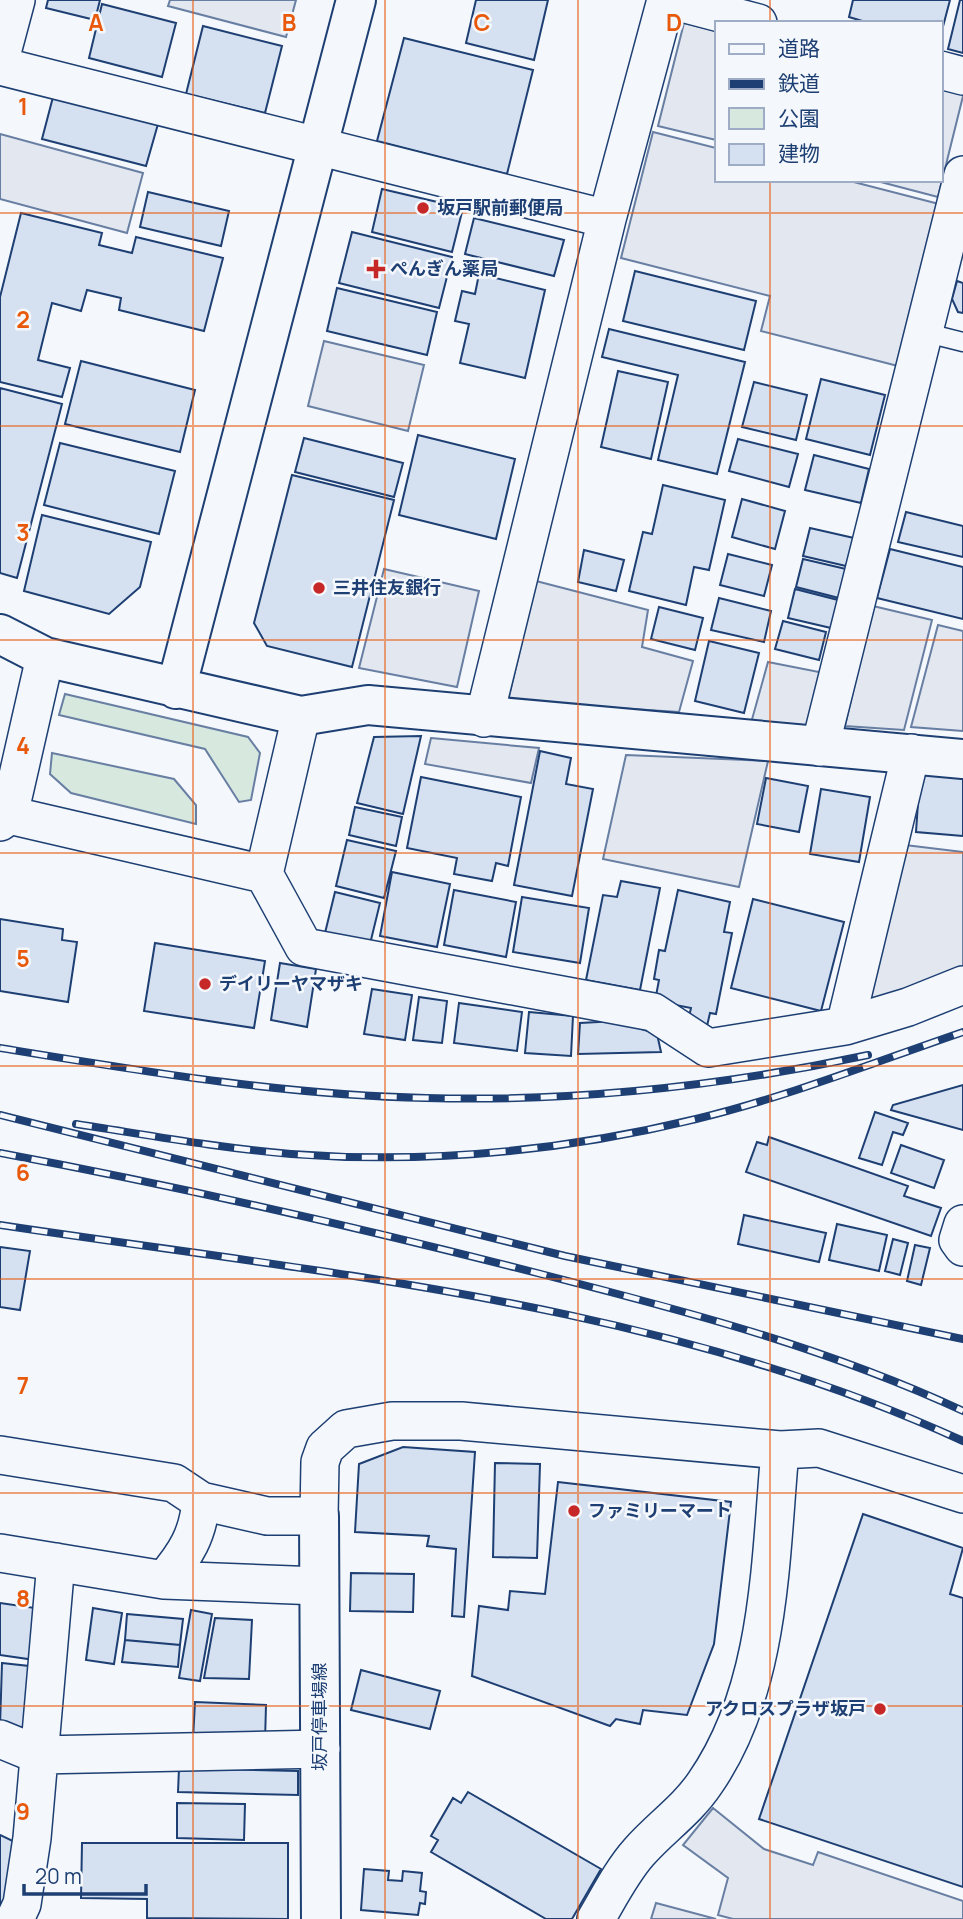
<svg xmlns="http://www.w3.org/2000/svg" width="963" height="1919" font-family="Manrope,'Noto Sans JP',sans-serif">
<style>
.green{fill:#d7e8df;stroke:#687fa3;stroke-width:2}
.parking{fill:#e3e8f0;stroke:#687fa3;stroke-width:2}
.building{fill:#d5e0f0;stroke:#1d3f73;stroke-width:2}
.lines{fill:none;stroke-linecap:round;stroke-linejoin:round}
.lane-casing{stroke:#1d3f73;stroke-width:21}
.street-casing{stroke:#1d3f73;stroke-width:40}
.secondary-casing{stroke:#1d3f73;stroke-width:42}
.lane{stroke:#f4f7fb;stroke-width:18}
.street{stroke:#f4f7fb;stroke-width:37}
.secondary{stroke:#f4f7fb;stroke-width:38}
.rail-casing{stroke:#1d3f73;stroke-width:8}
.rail{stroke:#f4f7fb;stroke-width:5;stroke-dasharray:16;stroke-linecap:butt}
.grid{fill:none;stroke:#e8590c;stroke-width:2;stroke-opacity:0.55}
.poi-dot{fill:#c62828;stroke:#f4f7fb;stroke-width:2.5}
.labels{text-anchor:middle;stroke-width:5;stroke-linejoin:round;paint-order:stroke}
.poi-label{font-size:18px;font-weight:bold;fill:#1d3f73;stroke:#f4f7fb;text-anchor:start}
.street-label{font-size:18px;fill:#1d3f73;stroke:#f4f7fb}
.grid-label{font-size:23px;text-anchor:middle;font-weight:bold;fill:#e8590c;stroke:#f4f7fb;stroke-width:5;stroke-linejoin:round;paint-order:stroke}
</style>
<rect width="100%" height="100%" fill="#f4f7fb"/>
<!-- green -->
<path class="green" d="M65,694L248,737L260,753L251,800L239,802L205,749L59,715Z
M52,753L174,779L196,805V824L71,793L50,774Z"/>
<!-- parking -->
<path class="parking" d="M170,0H296L286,37L168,6Z
M684,23L716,31V140L658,126Z
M940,87L963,93V96L938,197L873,180H940Z
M653,132L716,148V180H846L939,204L898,366L761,331L770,296L621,258Z
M0,134L143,173L127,233L0,199Z
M324,341L424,365L408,431L308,406Z
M384,569L479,591L457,687L359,668Z
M536,581L648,610L642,647L693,661L679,712L508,701Z
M873,606L932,620L904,730L845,726Z
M938,625L963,631V731L911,727Z
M768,662L824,673L812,728L751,723Z
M431,738L539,748L531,783L425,764Z
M626,755L768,761L739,887L603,859Z
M905,845L963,852V969L869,1002Z
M713,1808L764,1849L813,1865L818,1852L963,1901V1919H733L718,1915L728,1878L683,1845Z
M656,1903L716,1919H651Z"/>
<!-- building -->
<path class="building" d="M48,0H100L95,20L46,8Z
M476,0H548L534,60L466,43Z
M853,0H950L940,38V23H869L849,17Z
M960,0H963V53L948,49Z
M102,4L176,23L162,77L89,58Z
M203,26L282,46L265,113L186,94Z
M404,38L533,70L507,174L377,141Z
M53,97L158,124L146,166L42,139Z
M382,189L463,208L452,252L372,232Z
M148,192L229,211L221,246L140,227Z
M21,213L102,233L99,245L132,253L136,237L223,258L204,331L119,310L121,298L87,290L81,311L52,303L38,360L70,368L62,397L0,382V297Z
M474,218L564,240L554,276L465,254Z
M352,232L452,257L439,308L339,283Z
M635,271L756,301L744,350L623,321Z
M479,274L545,290L525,378L460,363L469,324L455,321L462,291L475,294Z
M957,281L963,283V313L958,312L952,299Z
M337,288L437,312L427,355L327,331Z
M609,329L745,362L717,474L658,460L678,375L602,357Z
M81,361L195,390L180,452L65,424Z
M618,371L668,382L651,459L601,447Z
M821,379L885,395L870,455L806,439Z
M754,382L807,395L796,440L742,427Z
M0,388L62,404L17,578L0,573Z
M418,435L515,459L496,539L399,515Z
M304,438L403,463L394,497L295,472Z
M738,439L798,454L789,487L729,471Z
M60,443L175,471L159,534L44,505Z
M814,455L869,469L861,503L805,490Z
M292,475L394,500L352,667L267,646L254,623Z
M663,485L725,500L709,570L694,567L686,605L629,591L643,532L652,534Z
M742,499L785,511L775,549L732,537Z
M906,512L963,526V557L898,542Z
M42,515L151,542L140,587L109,614L24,591Z
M810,528L854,538L846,566L803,556Z
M890,549L963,567V619L877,598Z
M584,550L624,560L616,591L578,582Z
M728,554L772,565L764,596L720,585Z
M803,559L846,569L839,598L796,587Z
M795,589L838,600L831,628L788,618Z
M719,598L771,611L764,642L711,630Z
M659,607L703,618L695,650L651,639Z
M783,621L826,632L819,660L775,649Z
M709,641L759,653L744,713L695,701Z
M421,736L403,814L357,803L374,737Z
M540,751L571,758L566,784L593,789L572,896L514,885Z
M920,774L963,776V836L916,832Z
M421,777L521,797L508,866L496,863L492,881L454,874L457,858L407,848Z
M766,778L808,786L799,832L757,824Z
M821,789L870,797L859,862L810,854Z
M355,807L402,817L396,846L349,835Z
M347,840L396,851L384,898L336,886Z
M392,872L450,884L437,947L380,936Z
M621,881L660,888L640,990L586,980L603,895L617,897Z
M454,890L516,902L506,957L444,945Z
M678,890L730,902L724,932L732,933L716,1014L710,1013L707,1026L688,1021L691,1008L655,1001L659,980L654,979L659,950L665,951Z
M335,892L380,903L370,944L325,933Z
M522,897L589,908L580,963L513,952Z
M753,899L844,922L821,1011L731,988Z
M0,919L63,929L62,940L77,942L68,1002L0,991Z
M155,943L265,961L254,1028L144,1011Z
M280,963L316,969L307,1027L271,1020Z
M372,989L412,995L405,1040L364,1034Z
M419,997L447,1001L442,1043L413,1040Z
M459,1003L522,1012L517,1051L454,1043Z
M529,1012L573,1016L571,1056L525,1053Z
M617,1021L657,1034L661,1052L578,1054L580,1023Z
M963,1085V1130L891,1110L893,1105Z
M875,1112L908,1123L903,1135L893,1132L882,1165L859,1158Z
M769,1137L908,1186L904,1196L941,1208L931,1236L746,1172L757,1142L767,1145Z
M901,1145L944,1160L934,1188L891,1173Z
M744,1215L826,1233L819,1262L738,1244Z
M837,1224L887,1235L879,1271L829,1260Z
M893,1239L908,1243L900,1275L885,1271Z
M915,1245L930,1248L921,1285L907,1281Z
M0,1247L30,1251L20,1310L0,1307Z
M403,1447L475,1452L464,1617L452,1616L456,1549L427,1546L429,1536L355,1532L359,1464Z
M495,1463L540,1464L537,1558L493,1557Z
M558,1482L731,1502L714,1644L687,1715L643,1710L640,1724L616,1719L610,1726L472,1676L479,1606L508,1610L510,1591L545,1594Z
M863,1514L963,1548L950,1594L963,1598V1887L759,1819Z
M351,1573L414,1574L413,1612L350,1611Z
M0,1603L42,1609L35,1660L0,1655Z
M93,1608L122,1613L114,1664L86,1660Z
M191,1610L212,1614L200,1681L179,1678Z
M127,1614L183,1619L180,1645L125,1640Z
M215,1618L252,1620L249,1679L204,1678Z
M125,1640L180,1645L178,1667L122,1662Z
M2,1663L38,1667L30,1729L0,1726Z
M361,1670L440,1691L430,1729L351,1710Z
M195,1702L266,1705L265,1742L193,1739Z
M179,1768L298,1771V1795L178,1792Z
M468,1792L601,1869L572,1919H546L431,1852L438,1840L431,1836L453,1798L461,1803Z
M177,1803L245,1804L244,1840L177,1838Z
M0,1835L17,1843L8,1894L0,1910Z
M82,1843H288V1919L147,1918V1899L81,1898Z
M364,1869L389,1871L388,1880L402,1881L403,1871L422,1873L420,1891L426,1892L425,1904L420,1903L418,1915L361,1910Z"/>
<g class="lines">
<defs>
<path id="lane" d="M923,332L963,342"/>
<path id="street" d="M671,0L758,23
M0,60L16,0
M0,66L607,219
M940,70L963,76
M484,718L607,219L666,0
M820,747L963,175
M9,815L264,874L301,716
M0,822L9,815L45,657
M264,874L304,947L653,1012L708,1048L845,1026L908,1007L963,985
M845,1026L911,753
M963,1224L958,1240L963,1247
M0,1455L174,1483L201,1501L267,1516H319L320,1462L325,1448L346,1429L392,1421H461L780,1450L819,1448L963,1494
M0,1553L164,1580L319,1586
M164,1580C186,1554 198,1535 201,1501
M0,1739L39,1755L321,1749
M15,1919L22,1904L32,1838L56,1562
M596,1919C609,1897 622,1871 639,1852C660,1828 687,1810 705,1783C771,1688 770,1561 780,1450"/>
<path id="secondary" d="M0,634L45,657L301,716L368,705L963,759
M176,689L356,0
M319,1516L321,1919"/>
</defs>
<!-- lane casing -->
<use href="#lane" class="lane-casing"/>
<!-- street casing -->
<use href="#street" class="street-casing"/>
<!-- secondary casing -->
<use href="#secondary" class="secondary-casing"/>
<!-- lane -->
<use href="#lane" class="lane"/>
<!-- street -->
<use href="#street" class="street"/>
<!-- secondary -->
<use href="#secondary" class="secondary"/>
<defs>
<path id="rail" d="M0,1048C141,1071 283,1095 426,1098C575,1102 723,1086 868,1055
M0,1115L565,1256L963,1339
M76,1124C148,1135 219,1148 291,1154C427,1164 564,1151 696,1119C787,1097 875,1062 963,1032
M0,1153C182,1187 362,1228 541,1274C685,1311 828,1348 963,1411
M0,1225C326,1274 660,1302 963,1441"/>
</defs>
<!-- rail casing -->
<use href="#rail" class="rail-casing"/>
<!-- rail -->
<use href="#rail" class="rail"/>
</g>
<!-- grid -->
<path class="grid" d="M193,0V1919M385,0V1919M578,0V1919M770,0V23M770,180V1919M0,213H963M0,426H963M0,640H963M0,853H963M0,1066H963M0,1279H963M0,1493H963M0,1706H963"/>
<!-- markers -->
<g class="poi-dot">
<circle cx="423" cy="208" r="7"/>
<path d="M372.5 258.5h7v7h7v7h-7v7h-7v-7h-7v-7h7z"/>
<circle cx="319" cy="588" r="7"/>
<circle cx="205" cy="984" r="7"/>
<circle cx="574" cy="1511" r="7"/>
<circle cx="880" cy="1709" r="7"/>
</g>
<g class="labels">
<!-- poi labels -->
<g class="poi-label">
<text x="437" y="214">坂戸駅前郵便局</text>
<text x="390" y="275">ぺんぎん薬局</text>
<text x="333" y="594">三井住友銀行</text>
<text x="219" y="990">デイリーヤマザキ</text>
<text x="588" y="1517">ファミリーマート</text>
<text x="866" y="1715" text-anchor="end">アクロスプラザ坂戸</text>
</g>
<!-- street labels -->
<g class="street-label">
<text transform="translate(320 1717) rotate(-90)" y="6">坂戸停車場線</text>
</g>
</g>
<g class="grid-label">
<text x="96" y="31">A</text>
<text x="289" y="31">B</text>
<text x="482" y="31">C</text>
<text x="674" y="31">D</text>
<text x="23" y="115">1</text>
<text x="23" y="328">2</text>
<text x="23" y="541">3</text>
<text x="23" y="754">4</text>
<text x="23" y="967">5</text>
<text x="23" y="1181">6</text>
<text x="23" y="1394">7</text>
<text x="23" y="1607">8</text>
<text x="23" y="1820">9</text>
</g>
<!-- legend -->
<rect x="715" y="21" width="228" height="161" fill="#f4f7fb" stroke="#9eadc5" stroke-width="2"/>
<rect x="729" y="44" width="35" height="10" fill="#f4f7fb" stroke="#9eadc5" stroke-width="2"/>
<text x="778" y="56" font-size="21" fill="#1d3f73">道路</text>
<rect x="729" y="79" width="35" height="10" fill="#1d3f73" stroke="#9eadc5" stroke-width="2"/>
<text x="778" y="91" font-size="21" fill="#1d3f73">鉄道</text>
<rect x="729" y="108" width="35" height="21" fill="#d7e8df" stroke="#9eadc5" stroke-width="2"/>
<text x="778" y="126" font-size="21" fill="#1d3f73">公園</text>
<rect x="729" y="144" width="35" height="21" fill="#d5e0f0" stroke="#9eadc5" stroke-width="2"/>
<text x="778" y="161" font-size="21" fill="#1d3f73">建物</text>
<!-- scale -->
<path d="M24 1884v10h122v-10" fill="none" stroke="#1d3f73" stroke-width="3.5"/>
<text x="35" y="1884" font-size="21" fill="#1d3f73" stroke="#f4f7fb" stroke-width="5" paint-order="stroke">20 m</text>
</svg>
